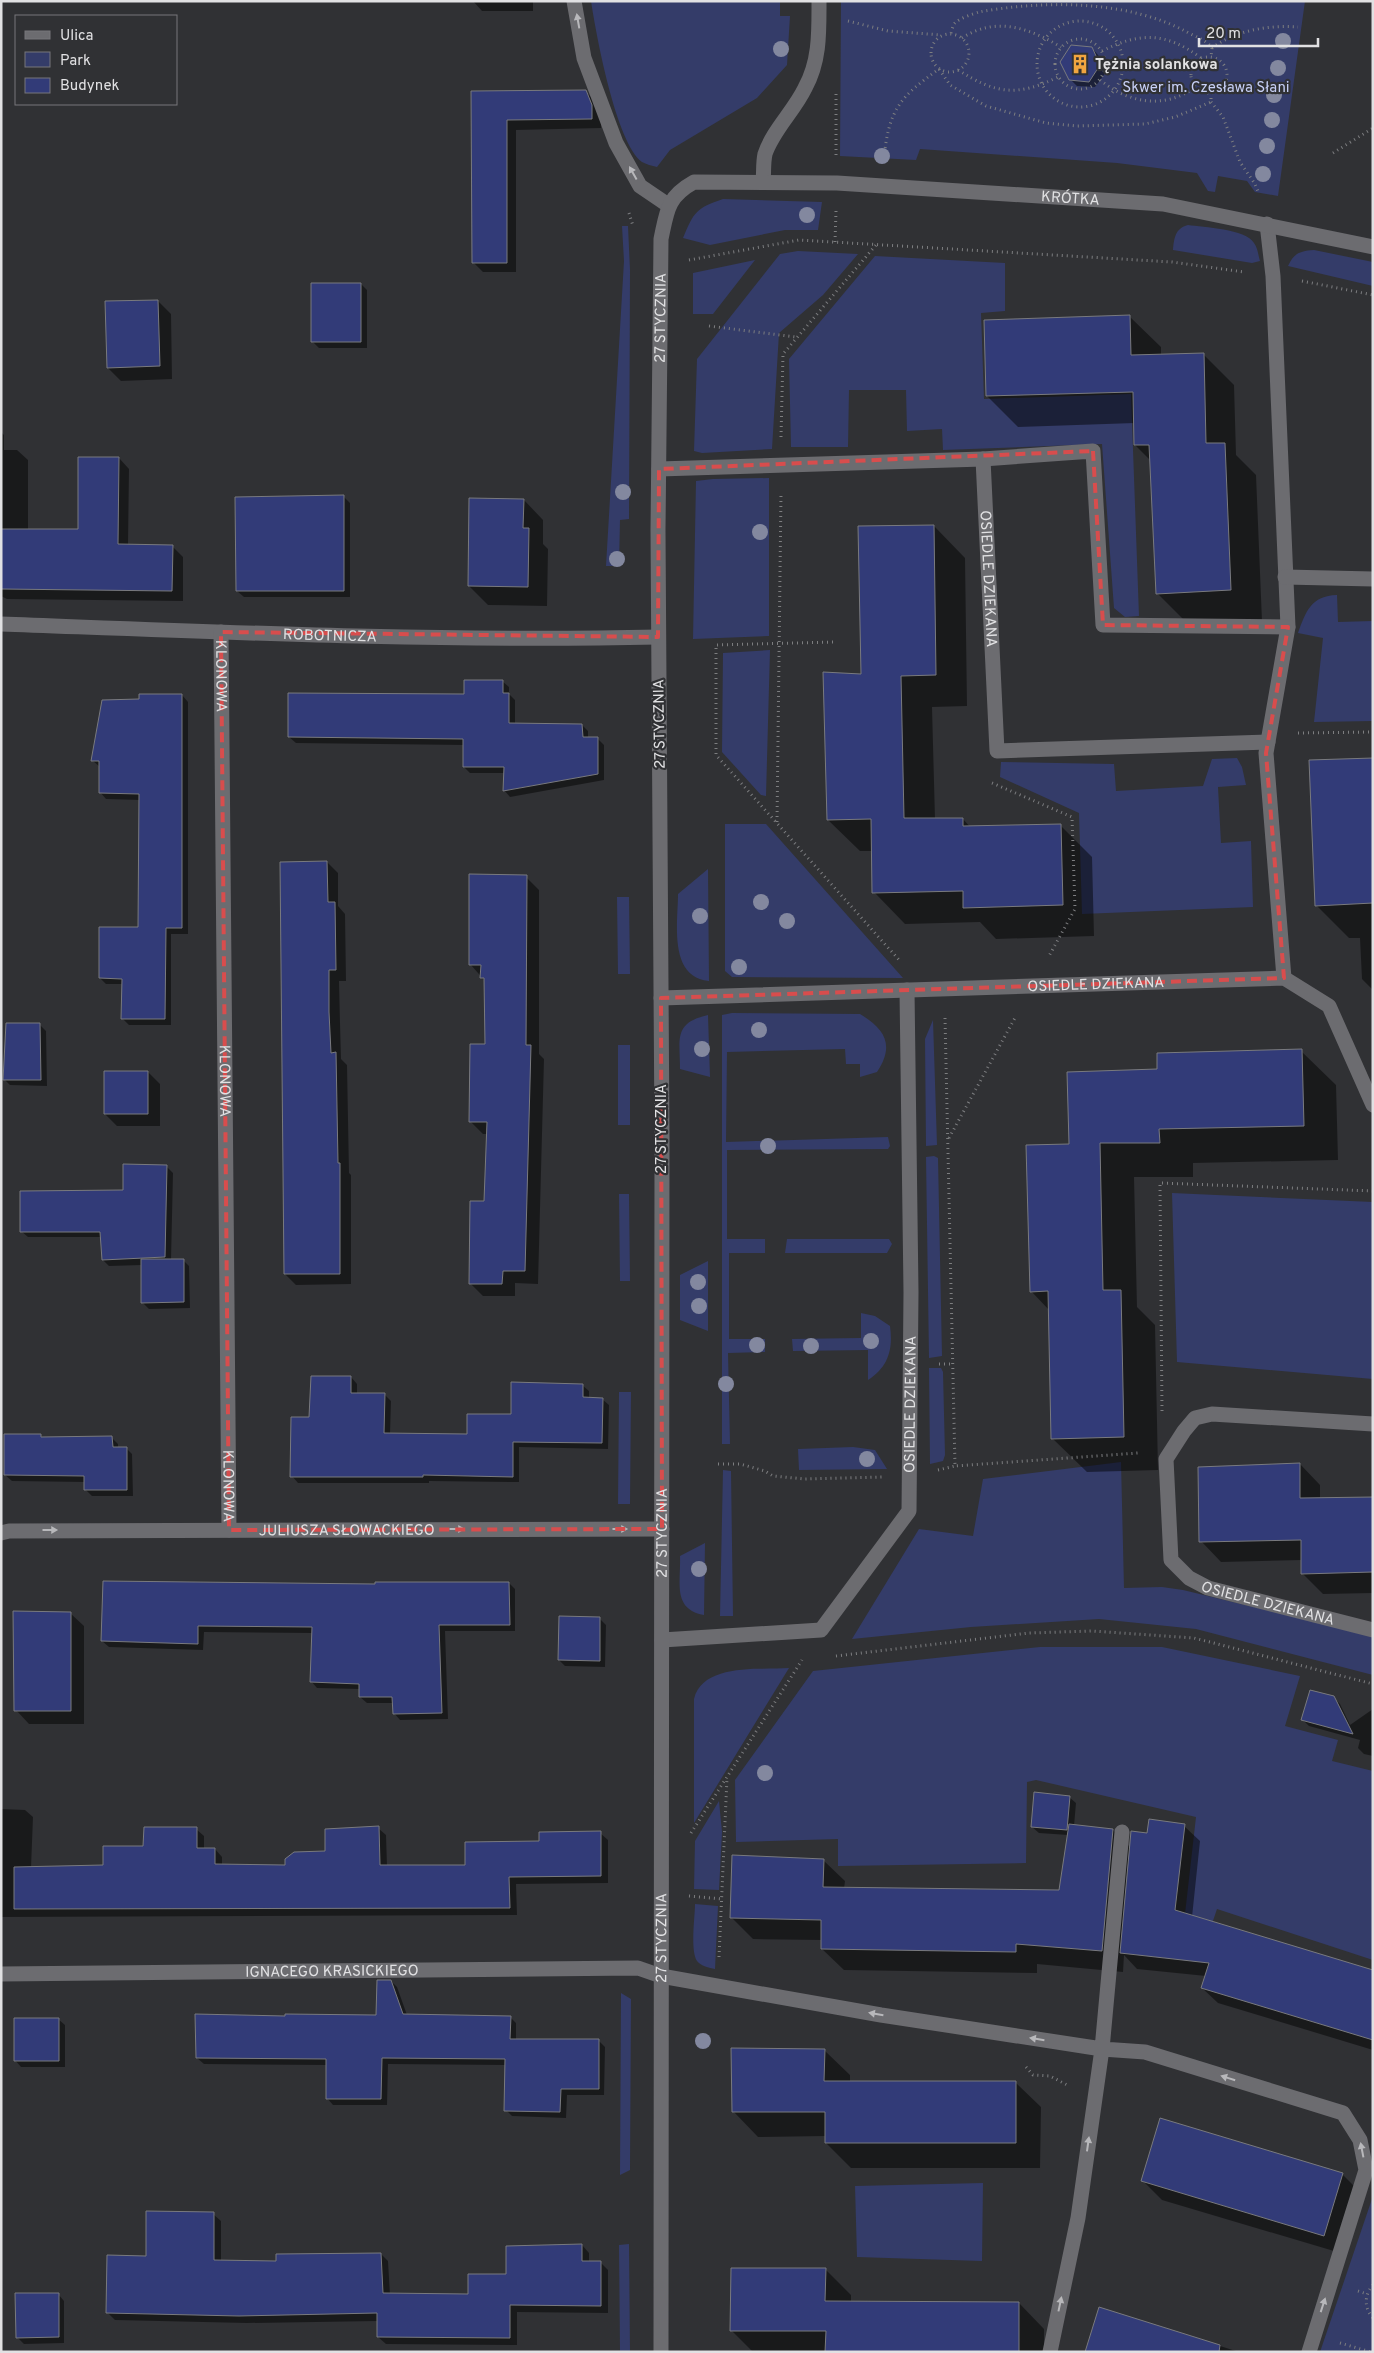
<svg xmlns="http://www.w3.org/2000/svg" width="1374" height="2353" font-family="Overpass,sans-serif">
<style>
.green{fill:#343c69}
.shadow{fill:#0007}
.building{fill:#323b78;stroke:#797a7e}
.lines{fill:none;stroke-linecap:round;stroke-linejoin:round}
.path{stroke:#7d7e80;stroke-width:3;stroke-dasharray:1 4;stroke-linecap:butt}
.service{stroke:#6c6c70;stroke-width:15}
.minor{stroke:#6c6c70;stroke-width:15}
.tree{fill:#83889f}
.oneway{fill:#b8b8bb}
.marked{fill:none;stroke:#d84d4d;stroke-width:4;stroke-dasharray:10 6;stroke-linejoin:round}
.labels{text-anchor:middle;stroke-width:4.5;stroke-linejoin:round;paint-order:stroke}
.poi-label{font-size:15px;font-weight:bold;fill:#e1e1e3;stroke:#303134;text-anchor:start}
.park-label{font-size:15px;fill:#c7d0f6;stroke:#303134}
.street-label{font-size:15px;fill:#e1e1e3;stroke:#303134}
</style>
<rect width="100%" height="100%" fill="#303134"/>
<!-- green -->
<path class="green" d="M591,1H780V16H790L787,65L757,98L670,150L657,167C652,166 646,164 642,162C616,143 596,34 591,1Z
M841,1H1305L1278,196L1255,192L1247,181L1218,176L1215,192L1208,191L1197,173L1117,163L920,149L916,160L840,156Z
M723,199L822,202L818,230H785L710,245L683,238C694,212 696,208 723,199Z
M1188,225C1203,227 1246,229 1254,243C1258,248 1258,255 1260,261L1252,263L1173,250C1174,239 1175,228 1188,225Z
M622,226H628L630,270L629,519L620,520L619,566H606L624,261Z
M1314,250L1373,262V286L1288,266C1294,253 1300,251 1314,250Z
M798,251L858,254L823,295L779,333L772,449L702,453L694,451L697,359L780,254Z
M875,256L1005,263V311L981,313L984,399L1131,394L1139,616L1125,617L1114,608L1102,444L943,450L942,429L907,431L906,390H849L848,447H791L789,359Z
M755,260L713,314H693V273Z
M769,478V636L693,639L696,481L713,479Z
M1337,595L1338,622L1373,621V721L1314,722L1323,638L1298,633C1306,611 1311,596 1337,595Z
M770,650L766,796L761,795L722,752L723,653Z
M1237,758L1242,767L1246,785L1218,787L1221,843L1251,841L1253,907L1082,914L1079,813L1000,777L1001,762L1114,764L1116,791L1203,786L1212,759Z
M725,824H766L903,978L732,977L725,971Z
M708,869L709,981C668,977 678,922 678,894Z
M617,897H629L630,974H618Z
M732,1013L860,1014C885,1029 895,1045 877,1072L860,1077V1064H846L845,1049L727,1052L726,1142L888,1137L890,1146L888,1149L727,1150V1239H765V1253H729V1339H765V1352L728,1353L730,1444H722V1015Z
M708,1015L710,1077L680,1069C680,1039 673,1023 708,1015Z
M933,1020L937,1145L926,1146L925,1039Z
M618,1045H630V1125H618Z
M934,1156L938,1158L942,1356L929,1358L926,1157Z
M1172,1193L1373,1202V1379L1177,1362Z
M619,1194H629L630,1281H620Z
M787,1239H889L892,1244L887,1253H785Z
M708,1261V1331L680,1320V1275Z
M861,1313L875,1316L890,1326C893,1349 889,1366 868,1380V1350L793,1351L792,1339L861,1338Z
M929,1368H941L943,1372L945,1455L943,1461L930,1464Z
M619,1392H631L630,1504H618Z
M853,1447L875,1450L887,1469L799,1470L798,1449Z
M1121,1462L1124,1588L1162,1587L1183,1590L1373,1636V1675L1196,1629L1099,1619L971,1627L852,1639L919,1529L973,1536L983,1479Z
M723,1470L731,1471L733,1616H720Z
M705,1543L704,1615C672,1609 681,1583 680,1556Z
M1040,1647H1162L1300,1676L1285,1726L1338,1740L1332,1761L1373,1771V1960L1217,1909L1199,1962L1180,1958L1196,1817L1036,1780L1027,1782L1026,1863L838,1866V1839L736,1842L735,1780L813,1671Z
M789,1668L694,1823V1699C703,1663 760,1670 789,1668Z
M719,1801L722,1832L719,1890L694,1889L695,1841Z
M695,1904L718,1906L715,1969C709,1968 701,1966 697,1961C690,1950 695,1917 695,1904Z
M621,1993L631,1999L630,2170L620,2175Z
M983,2183L982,2261L857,2257L855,2186Z
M1373,2196V2352H1320Z
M629,2244L630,2352H620L619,2245Z"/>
<!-- shadow -->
<path class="shadow" d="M473,1H533V11H482Z
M1092,48L1098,55L1106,72L1095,87L1077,86L1070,79Z
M472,92H586L595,101L601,115V128L516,130V272H483L474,263Z
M361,284L367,290V348H319L312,341Z
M158,301L171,314L172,379L121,381L108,368Z
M1130,317L1161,347V355L1203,354L1234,385L1236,455L1256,475L1262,621L1188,624L1157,593L1151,461L1135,445V423L1018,427L987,396Z
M1,432L4,435V450H17L28,460V530H79L119,458L129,469L128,545L172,546L183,557V601L7,599L1,596Z
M344,497L350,503V597H244L237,591Z
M524,500L543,520V544L548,549L547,606L488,605L469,586Z
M934,526L965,558L967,706L932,707L935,819H963L971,828L1060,825L1092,857L1094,936L996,939L980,922L905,924L874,892L873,851H860L828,820L862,675Z
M502,681L509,687V694L515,700V725H582L588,731V738H597L604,745V780L510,797L504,790L505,773H470L464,767V745L296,743L289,737L465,695Z
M182,695L188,702V934H171V1025H129L122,1018L123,984H106L100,978L140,928V800L106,799L100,792V767L93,761L140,701Z
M1373,759V990L1362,979L1360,938H1349L1316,905Z
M327,862L338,873V906L345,914L346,981H339L340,1023L341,1059L347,1065L349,1173L351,1175V1284L296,1285L285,1274Z
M526,877L539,890V1054L544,1059L538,1284L515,1283V1296H483L470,1283L485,1203L487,1134H483L470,1121L486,1045L485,981L471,965Z
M39,1024L46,1031L47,1086L10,1085L4,1079Z
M1301,1051L1336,1085L1338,1160L1193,1163V1177H1134L1137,1307L1155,1325L1158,1470L1087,1472L1052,1438L1049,1310L1031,1291L1070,1145L1159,1070Z
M148,1072L160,1084V1126H117L105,1114Z
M166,1166L173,1173L171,1260H183L189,1266L190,1308L149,1309L143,1303L142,1265L109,1266L103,1260L102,1237H28L21,1231L124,1191Z
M351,1377L357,1384V1394H384L391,1401L390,1434L469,1435L582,1385L589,1391V1399H602L609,1405L608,1449L519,1447V1482L429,1481V1483H298L292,1476L311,1419Z
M40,1435L44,1438H112L118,1444V1448H126L132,1454L133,1496H92L85,1489V1482L12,1481L5,1475Z
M1300,1464L1320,1485V1499L1373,1498V1593L1323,1594L1302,1573V1560L1221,1562L1201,1541Z
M509,1583L515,1589V1631H445L448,1719L400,1720L394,1713V1703H367L360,1697V1689L317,1688L311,1681L313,1633L204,1632L203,1650L109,1647L102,1641L376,1585Z
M70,1613L84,1626V1724H29L16,1710Z
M599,1618L606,1625L605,1667L565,1666L559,1660Z
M1333,1697L1340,1704L1350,1725L1373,1709V1756L1364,1754L1358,1748L1360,1740L1309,1726L1303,1720Z
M1069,1797L1076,1803L1074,1826L1113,1830L1131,1848L1148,1834L1184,1826L1200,1841L1192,1917L1373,1971V2050L1218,2003L1202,1988L1206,1976L1137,1969L1124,1955L1123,1972L1037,1964V1973L844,1970L822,1949V1940L753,1939L732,1918L823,1860L845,1881L844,1889L1060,1892L1068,1835L1039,1833L1032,1827Z
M1,1809L25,1810L33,1817L31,1868L105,1866L145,1847L196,1829L204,1836V1849H215L222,1857V1865L286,1866L326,1852L378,1828L386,1835L387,1866L467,1867L540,1843L600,1833L608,1840V1883L516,1884L517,1915L1,1917Z
M391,1981L397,1987L407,2015L510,2017L516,2023V2040H598L605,2047L604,2095H567L566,2118L512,2116L506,2110V2065L388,2064L387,2105H333L327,2098L328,2065L204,2064L197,2058L287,2018L377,2016Z
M58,2019L65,2025V2067H21L15,2060Z
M824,2050L850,2075V2082H1015L1041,2107L1040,2168H851L826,2143V2136L758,2137L733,2111Z
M1342,2174L1362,2194L1344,2254L1162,2200L1143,2181Z
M213,2214L221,2221V2261L278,2262L381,2254L388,2261L390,2295H469L507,2276L582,2245L589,2253V2262H600L608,2270V2313L517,2312V2345L386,2344L378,2337V2321L247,2323L115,2320L108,2313L147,2257Z
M825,2269L851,2295V2303H1019L1044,2329V2352H753L731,2330Z
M58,2294L64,2301V2343L24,2344L17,2337Z
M1100,2308L1239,2352H1087Z"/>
<!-- building -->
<path class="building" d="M1071,45L1092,47L1100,65L1089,82L1069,80L1060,62Z
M586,90L592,105V119L507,120V263H472L471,91Z
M311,283H361V342H311Z
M158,300L160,366L107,368L105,301Z
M1130,315L1131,355L1204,353L1206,443H1225L1231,590L1156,594L1149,445H1134L1133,392L986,396L984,320Z
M78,457H119L118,544L173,545L172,591L1,589V529H78Z
M344,495V591H236L235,497Z
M469,498L524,499L523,528H529L528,587L468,586Z
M934,525L936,675L901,676L904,818H963V826L1061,824L1063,905L963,908V891L872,893L871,819L827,820L823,672L861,674L858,526Z
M464,680H503V693H509V723L582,724L583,737H598V774L503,791L504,767H463V739L288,737V693L464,694Z
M139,694H182V928H166L165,1019H121L122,979L99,978V927H138L139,794L99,793V761H91L102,700L139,699Z
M1373,758V903L1315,906L1309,760Z
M327,861L328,902H335L336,970H329V1012L331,1053L336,1052L338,1163H340V1274H284L280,862Z
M469,874L527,875L526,1045H531L525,1271H503L502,1284H469L470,1201H484L487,1122H469L470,1044H485L484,978H480L481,965H469Z
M6,1023H40L41,1080H3Z
M1302,1049L1304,1126L1159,1129L1160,1143H1100L1103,1290H1121L1124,1437L1051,1439L1048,1291L1030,1292L1026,1145L1069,1144L1067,1072L1157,1069V1053Z
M104,1071H148V1114H104Z
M123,1164L167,1165L165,1257L102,1260L100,1232H20V1191L123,1190Z
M141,1259H184V1302L141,1303Z
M311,1376H351V1393H385L384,1433L467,1434V1414H511V1382L583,1384V1397L603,1398L602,1443L513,1442V1477L423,1475V1477H290L291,1417H309Z
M4,1434H41V1437L112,1436L113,1447H127V1490H84V1476L4,1475Z
M1300,1463V1498L1373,1497V1572L1301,1574V1540L1199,1542L1198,1467Z
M103,1581L375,1584V1582H509L510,1625H439L442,1713L393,1714L392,1697H359V1684L310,1682L312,1627L198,1626V1644L101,1641Z
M13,1611L71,1612V1711H14Z
M559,1616L600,1617V1661L558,1660Z
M1310,1690L1334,1696L1353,1734L1301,1720Z
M1034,1792L1070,1796L1067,1830L1031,1827Z
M1149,1819L1185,1824L1175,1910L1373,1970V2040L1201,1988L1209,1963L1120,1953L1131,1831L1147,1833Z
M1069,1824L1113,1829L1102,1951L1016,1944V1952L821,1949V1920L730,1918L732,1855L824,1859L823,1887L1059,1890Z
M379,1826L380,1865H465V1842L539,1841V1832L601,1831V1876L509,1877L510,1908L14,1909V1867L103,1865V1846H143L144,1827H197V1848H215V1864L285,1865V1859L294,1852L325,1851V1829Z
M377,1980H391L403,2014L511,2016L510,2039H599V2089H561L560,2112L504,2111L505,2059L382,2058L381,2099H326V2059L196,2058L195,2014L285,2016V2014L376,2015Z
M14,2018H59V2061H14Z
M731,2048L825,2049L824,2081H1016V2143H825V2112H732Z
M1160,2118L1343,2173L1324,2236L1141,2181Z
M146,2211L214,2212V2260L276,2261V2254L381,2253L383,2293L468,2294V2274H506V2246L582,2244V2261H601V2306L510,2305V2338L377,2337V2313L239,2316L106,2313L107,2255L146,2256Z
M731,2268H826L825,2301L1019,2302V2352H825L826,2331H730Z
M15,2293H59V2337L16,2338Z
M1099,2307L1220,2345L1219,2352H1085Z"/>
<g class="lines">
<!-- path -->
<path class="path" d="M1037 64a43 43 0 1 1 86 0a43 43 0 1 1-86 0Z
M848,21L888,31L941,35
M951,33C952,30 953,25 955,23C960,18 973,14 979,12C1045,0 1127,0 1187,32C1196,37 1206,40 1212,48L1211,57
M931 53a19 19 0 1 1 38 0a19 19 0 1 1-38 0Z
M962,38C996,16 1029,28 1061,47
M1055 64a25 25 0 1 1 50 0a25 25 0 1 1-50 0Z
M1212,48C1236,30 1269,25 1298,27
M1102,51C1140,32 1166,32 1201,58
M1191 75a18 18 0 1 1 36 0a18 18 0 1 1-36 0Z
M958,70C996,94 1017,97 1058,77
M1100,80C1129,103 1163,110 1196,87
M836,94V155
M1211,102L1223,117L1240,162L1255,184L1259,194
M1333,153L1373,128
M884,158C889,109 900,97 939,69L950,85L986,106L1046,123L1077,126L1145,124L1175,117L1211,102V94
M629,213L633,226
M835,242L836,211
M689,260L799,240L1172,262L1244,272
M1302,281L1373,295
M709,326L796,337
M781,437L783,354L876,245
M833,642L716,645V755L900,961
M1298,733L1373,732
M992,783L1072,817L1075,909L1049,956
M777,822L781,493
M945,1018L955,1466L1138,1453
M949,1138L1016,1016
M939,1364H953
M1162,1411L1160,1183L1373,1191
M718,1464H740L765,1471L773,1476L805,1479L882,1477
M938,1470L955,1466
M836,1656L1029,1633L1092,1631L1194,1638L1373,1684
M691,1833L802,1660
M689,1896L722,1899
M719,1957L727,1778
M1026,2067L1033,2075L1050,2076L1069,2086
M1373,2285C1364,2295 1364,2308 1373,2318
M1358,2291L1367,2294
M1340,2343L1371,2352"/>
<!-- service -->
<path class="service" d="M1122,1832L1102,2049L1145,2052L1343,2113L1360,2140L1366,2170L1309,2352
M661,1976L881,2015L1102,2049L1078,2218L1050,2352"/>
<!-- minor -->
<g class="minor">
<path d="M574,1L584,58L616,143L640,186L668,205"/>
<path d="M763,181C764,173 763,163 765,154C773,130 794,111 805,88C820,61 819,32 819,1"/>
<path d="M1267,224L1273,276L1288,627L1266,753L1284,978"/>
<path d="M983,459L1093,451L1103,625L1288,627"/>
<path id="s1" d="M659,469L983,459L997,751L1268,742"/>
<path d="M1285,577L1373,579"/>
<path id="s2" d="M1,624C220,632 439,642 658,637"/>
<path id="s3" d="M221,632L229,1530"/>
<path id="s4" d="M661,998L1284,978L1329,1006L1373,1105"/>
<path id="s5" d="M1373,1424L1212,1414L1195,1418L1184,1431L1166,1459L1171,1560L1189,1578L1208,1588L1373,1630"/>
<path id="s6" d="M1,1533L9,1531L662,1529"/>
<path id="s7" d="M662,1640L821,1630L909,1511L911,1292L907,990"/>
<path id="s8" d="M1,1974L638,1968L661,1976"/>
<path id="s9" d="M661,2352L662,1138L658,530L661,239C667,211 667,197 694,182L837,183L1163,204L1373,247"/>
</g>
</g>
<!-- trees -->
<g class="tree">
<circle cx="1283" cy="41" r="8"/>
<circle cx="781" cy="49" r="8"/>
<circle cx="1278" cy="68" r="8"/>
<circle cx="1274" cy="95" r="8"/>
<circle cx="1272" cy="120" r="8"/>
<circle cx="1267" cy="146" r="8"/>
<circle cx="882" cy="156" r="8"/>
<circle cx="1263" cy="174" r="8"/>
<circle cx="807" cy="215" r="8"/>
<circle cx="623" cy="492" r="8"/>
<circle cx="760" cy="532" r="8"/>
<circle cx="617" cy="559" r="8"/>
<circle cx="761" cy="902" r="8"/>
<circle cx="700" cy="916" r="8"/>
<circle cx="787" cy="921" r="8"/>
<circle cx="739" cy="967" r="8"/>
<circle cx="759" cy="1030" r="8"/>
<circle cx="702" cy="1049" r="8"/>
<circle cx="768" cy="1146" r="8"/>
<circle cx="698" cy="1282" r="8"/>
<circle cx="699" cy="1306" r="8"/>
<circle cx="871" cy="1341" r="8"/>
<circle cx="757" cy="1345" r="8"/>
<circle cx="811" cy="1346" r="8"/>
<circle cx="726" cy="1384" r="8"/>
<circle cx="867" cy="1459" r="8"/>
<circle cx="699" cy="1569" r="8"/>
<circle cx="765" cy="1773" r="8"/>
<circle cx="703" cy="2041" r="8"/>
</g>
<!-- one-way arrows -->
<defs><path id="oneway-solid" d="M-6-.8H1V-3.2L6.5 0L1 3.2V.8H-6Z" transform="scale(1.25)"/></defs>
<g class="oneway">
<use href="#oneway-solid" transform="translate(578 21) rotate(-100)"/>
<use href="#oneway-solid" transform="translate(633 173) rotate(-119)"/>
<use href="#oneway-solid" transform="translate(457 1529)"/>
<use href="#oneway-solid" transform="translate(620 1529)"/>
<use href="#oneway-solid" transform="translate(50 1530)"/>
<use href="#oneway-solid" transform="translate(876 2014) rotate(-170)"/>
<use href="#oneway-solid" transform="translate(1037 2039) rotate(-171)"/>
<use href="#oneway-solid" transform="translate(1228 2078) rotate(-163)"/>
<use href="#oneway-solid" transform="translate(1088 2144) rotate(-82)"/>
<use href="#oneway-solid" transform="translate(1362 2150) rotate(-101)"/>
<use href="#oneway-solid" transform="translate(1060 2304) rotate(-78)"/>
<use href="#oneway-solid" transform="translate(1323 2305) rotate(-72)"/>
</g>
<!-- marked area -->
<path class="marked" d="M1093,451L1103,625L1288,627L1266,753L1284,978L661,998L662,1529L229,1530L221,632L658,637L659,469Z"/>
<!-- icons -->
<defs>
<symbol id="building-bare" viewBox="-9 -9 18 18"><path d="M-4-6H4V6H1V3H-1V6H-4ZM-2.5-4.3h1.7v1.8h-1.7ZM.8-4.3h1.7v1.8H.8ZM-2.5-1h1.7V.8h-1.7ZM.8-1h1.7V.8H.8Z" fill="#f1a540" stroke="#303134" stroke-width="2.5" paint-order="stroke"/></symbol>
</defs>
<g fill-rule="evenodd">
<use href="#building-bare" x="1066" y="50" width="28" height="28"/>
</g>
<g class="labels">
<!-- poi labels -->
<g class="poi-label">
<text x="1095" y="69">Tężnia solankowa</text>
</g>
<!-- park labels -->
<g class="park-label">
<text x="1206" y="92">Skwer im. Czesława Słani</text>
</g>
<!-- street labels -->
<g class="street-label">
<text dy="5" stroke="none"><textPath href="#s9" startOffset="2559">KRÓTKA</textPath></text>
<text dy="5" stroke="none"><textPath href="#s9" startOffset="2034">27 STYCZNIA</textPath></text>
<text dy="5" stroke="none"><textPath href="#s1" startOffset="444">OSIEDLE DZIEKANA</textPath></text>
<text dy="5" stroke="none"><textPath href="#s2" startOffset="329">ROBOTNICZA</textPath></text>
<text dy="5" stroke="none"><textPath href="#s3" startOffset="44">KLONOWA</textPath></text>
<text transform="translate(659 724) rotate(-91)" y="5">27 STYCZNIA</text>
<text dy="5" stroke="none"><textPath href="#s4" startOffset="435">OSIEDLE DZIEKANA</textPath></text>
<text dy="5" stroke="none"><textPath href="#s3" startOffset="449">KLONOWA</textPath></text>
<text transform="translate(661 1129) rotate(-90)" y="5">27 STYCZNIA</text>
<text dy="5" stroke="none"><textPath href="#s7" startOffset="414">OSIEDLE DZIEKANA</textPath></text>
<text dy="5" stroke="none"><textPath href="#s3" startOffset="854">KLONOWA</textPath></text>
<text dy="5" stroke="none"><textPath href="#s6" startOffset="346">JULIUSZA SŁOWACKIEGO</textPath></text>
<text dy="5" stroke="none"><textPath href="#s9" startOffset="819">27 STYCZNIA</textPath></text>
<text dy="5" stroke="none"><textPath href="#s5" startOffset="439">OSIEDLE DZIEKANA</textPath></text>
<text dy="5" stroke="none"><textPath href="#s9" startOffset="414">27 STYCZNIA</textPath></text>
<text dy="5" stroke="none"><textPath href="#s8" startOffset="331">IGNACEGO KRASICKIEGO</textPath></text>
</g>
</g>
<!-- border -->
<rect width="1374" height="2353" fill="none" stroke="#e1e1e3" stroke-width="5"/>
<!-- legend -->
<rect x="15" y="15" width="162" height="90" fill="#303134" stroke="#77777a"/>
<rect x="25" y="31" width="25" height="8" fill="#6c6c70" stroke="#77777a"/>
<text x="60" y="40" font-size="15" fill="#e1e1e3">Ulica</text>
<rect x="25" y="52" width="25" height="15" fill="#343c69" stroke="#77777a"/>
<text x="60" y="65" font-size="15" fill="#e1e1e3">Park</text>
<rect x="25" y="78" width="25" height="15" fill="#323b78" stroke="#77777a"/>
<text x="60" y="90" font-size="15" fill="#e1e1e3">Budynek</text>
<!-- scale -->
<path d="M1199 38v8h119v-8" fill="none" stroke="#e1e1e3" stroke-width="2.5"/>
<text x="1206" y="38" font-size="15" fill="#e1e1e3" stroke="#303134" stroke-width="4" paint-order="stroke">20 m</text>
</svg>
